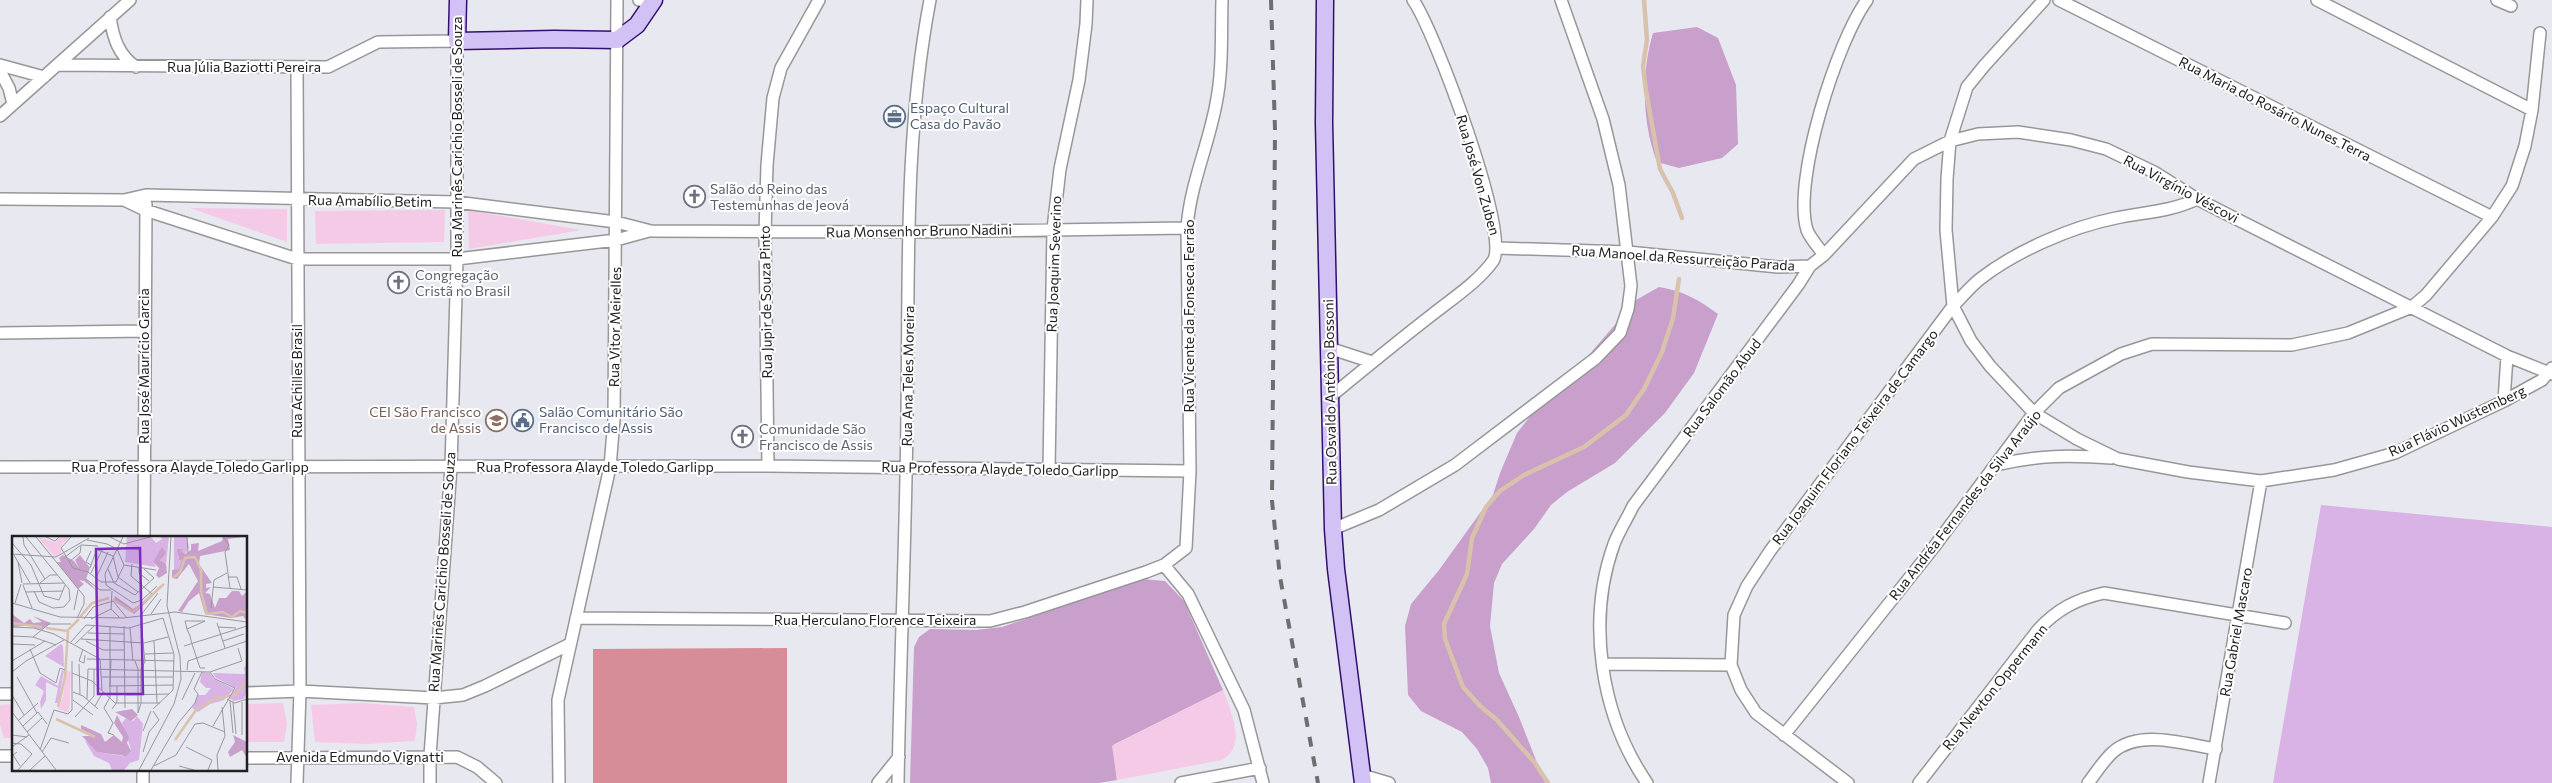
<svg xmlns="http://www.w3.org/2000/svg" width="2552" height="783" font-family="Commissioner,sans-serif">
<style>
.grass{fill:#d9b3e5}
.forest{fill:#c9a0cb}
.park{fill:#f5cae7}
.pitch{fill:#d78d97}
.lines{fill:none;stroke-linecap:round;stroke-linejoin:round}
.stream{stroke:#d9c2ac;stroke-width:4.5}
.street-casing{stroke:#979797;stroke-width:14}
.secondary-casing{stroke:#32106f;stroke-width:19}
.street{stroke:#fff;stroke-width:11}
.secondary{stroke:#d1c1f4;stroke-width:16}
.rail{stroke:#6e6e6e;stroke-width:4;stroke-dasharray:10 10;stroke-linecap:butt}
.labels{text-anchor:middle;stroke-width:4;stroke-linejoin:round;paint-order:stroke}
.street-label{font-size:14px;fill:#202020;stroke:#fff}
.service-label{font-size:14px;fill:#4e5e75;stroke:#fff;text-anchor:start}
.worship-label{font-size:14px;fill:#5b616d;stroke:#fff;text-anchor:start}
.education-label{font-size:14px;fill:#785e54;stroke:#fff;text-anchor:end}
.inset-river{fill:none;stroke:#d9c2ac;stroke-width:2.5}
.inset-road{fill:none;stroke:#98989d;stroke-width:1}
.view{fill:#7b2cbf;fill-opacity:0.15;stroke:#7b2cbf;stroke-width:2.5}
.inset-edge{fill:none;stroke:#202020;stroke-width:2.5}
</style>
<rect width="100%" height="100%" fill="#e8e8f0"/>
<!-- grass -->
<path class="grass" d="M2321,505L2552,527V783H2273Z"/>
<!-- forest -->
<path class="forest" d="M1697,27L1718,38L1736,85L1738,144L1722,158L1679,168L1657,162C1642,123 1641,73 1653,33Z
M1659,287C1683,291 1698,299 1718,314L1694,373L1665,413L1615,463L1567,492L1551,505L1534,529L1502,564L1494,583L1490,626L1499,673L1519,717L1545,783H1491L1488,768L1477,749L1462,732L1421,711L1408,695L1405,626L1411,604L1439,570L1493,495L1500,473L1517,433L1532,414L1565,383L1636,300Z
M1143,579L1165,581L1184,601L1223,690L1113,745L1117,780L1099,783H910L914,647L919,637L930,629L976,630L1002,627Z"/>
<!-- park -->
<path class="park" d="M190,208L287,209V242Z
M445,210L444,242L316,244L315,211Z
M468,210L581,230L469,249Z
M1223,690C1230,710 1248,746 1222,760L1117,780L1112,746Z
M283,703L287,723L284,742H246V704Z
M363,703L414,707L417,724L415,741L365,744L315,742L311,705Z
M14,704V738H4L0,725V705Z"/>
<!-- pitch -->
<path class="pitch" d="M787,648V783H593V649Z"/>
<g class="lines">
<!-- stream -->
<path class="stream" d="M1644,0L1647,40L1643,66L1646,91L1660,169L1673,193L1682,218
M1548,783L1535,763L1497,720L1480,706L1463,687L1445,639L1444,624L1467,574L1472,538L1486,507L1500,491L1524,475L1584,447L1626,415L1644,389L1662,352L1673,318L1679,279"/>
<defs>
<path id="street" d="M639,0L652,2
M2044,0L1984,66L1967,87L1950,141L1947,179L1946,230L1953,306L1971,341L1990,366L2034,413L2077,439L2118,459L2188,472L2261,481L2334,470L2395,453L2504,401L2542,380L2552,368
M2059,0L2492,217
M2317,0L2532,110
M2497,0L2511,6
M110,17C113,37 118,55 136,67
M0,65L44,77
M58,65L328,67L378,42L457,41V259L451,467L430,756V783
M0,71L9,88L13,104
M0,116L130,0
M0,199L124,200L146,195L456,202L616,222L651,231L909,232L1187,228
M124,200L145,210L297,259H457L616,240L649,231
M1497,248L1628,252L1778,267L1810,266
M1824,255C1819,248 1810,238 1807,230C1792,181 1837,41 1867,0
M0,333L144,331
M1329,348L1372,362
M1330,397C1364,369 1398,341 1433,314C1453,298 1478,282 1493,261C1511,235 1434,29 1413,0
M2504,401L2507,356
M1996,465C2037,455 2070,455 2111,458
M768,466L765,233L767,165L773,98L781,68L819,0
M0,467L768,466L1190,471
M1049,470L1053,229L1060,169L1079,80L1086,24L1087,0
M1333,529L1379,510L1455,465L1596,358L1620,333L1628,309L1631,286L1619,185L1603,119L1561,0
M144,537L146,204
M1164,565L1188,594L1244,710L1263,783
M576,618L990,621L1025,612L1146,572L1164,565L1186,548L1190,471L1187,228C1190,185 1208,147 1216,104C1223,70 1221,34 1222,0
M1603,664L1731,665
M246,693L300,691L434,698L463,695L485,686L568,645
M0,694H14
M1784,735L1934,547L2034,413L2059,388L2121,354L2152,344L2292,345L2348,333L2412,307L2426,295L2492,217L2512,186L2525,146L2532,110L2540,33
M0,756H14
M246,758L457,757L477,767L496,783
M1362,775L1389,783
M143,783V769
M297,783L300,691L297,68
M559,783L558,700L610,467L614,419L617,0
M878,783L899,757
M898,783C900,660 906,536 907,413C909,275 904,136 930,0
M1181,783L1260,768
M1647,783C1601,716 1586,622 1614,544C1619,531 1627,519 1633,506L1798,285L1810,266L1824,255L1914,159L1950,141L1978,134L2018,132L2071,140L2106,149L2154,172L2197,199L2507,356L2552,374
M1848,783L1756,713L1741,690L1731,665L1734,615L1747,586L1770,551L1953,306C1962,297 1970,287 1980,279C2016,251 2071,227 2116,218C2144,212 2170,212 2197,199
M1919,783L2038,630C2057,609 2077,599 2104,593L2285,623
M2088,783C2096,773 2103,761 2113,752C2140,729 2183,744 2216,749
M2209,783L2261,481"/>
<path id="secondary" d="M458,0L457,41L554,39L617,40L637,25L654,0
M1325,0L1324,123L1333,529L1336,569L1363,783"/>
</defs>
<!-- street casing -->
<use href="#street" class="street-casing"/>
<!-- secondary casing -->
<use href="#secondary" class="secondary-casing"/>
<!-- street -->
<use href="#street" class="street"/>
<!-- secondary -->
<use href="#secondary" class="secondary"/>
<!-- rail -->
<path class="rail" d="M1271,0L1275,130L1272,501L1280,577L1318,783"/>
</g>
<!-- icons -->
<defs>
<symbol id="office-ring" viewBox="-11 -11 22 22"><circle r="9.5" fill="#fff" stroke="#5c6f8a" stroke-width="1.5"/><path d="M-6-3h4V-5.5h4V-3h4V5H-6ZM-1-4.5V-3h2v-1.5ZM-6 0V1H6V0Z" fill="#5c6f8a"/></symbol>
<symbol id="church-ring" viewBox="-11 -11 22 22"><circle r="9.5" fill="#fff" stroke="#6b7280" stroke-width="1.5"/><path d="M-1.2-6h2.4v3.5h3.3v2.4h-3.3V6h-2.4V-.1h-3.3v-2.4h3.3Z" fill="#6b7280"/></symbol>
<symbol id="school-ring" viewBox="-11 -11 22 22"><circle r="9.5" fill="#fff" stroke="#8d6e63" stroke-width="1.5"/><path d="M0-5L7-2L0 1L-7-2ZM-4 1L0 2.5L4 1V4Q0 6-4 4Z" fill="#8d6e63"/></symbol>
<symbol id="civic-ring" viewBox="-11 -11 22 22"><circle r="9.5" fill="#fff" stroke="#5c6f8a" stroke-width="1.5"/><path d="M-.6-6.5H3V-4.5H.6V-3L4-1V1h2V6H-6V1h2V-1L-.6-3ZM-1.2 2.5V6h2.4V2.5Z" fill="#5c6f8a"/></symbol>
</defs>
<g fill-rule="evenodd">
<use href="#office-ring" x="882" y="104" width="25" height="25"/>
<use href="#church-ring" x="682" y="184" width="25" height="25"/>
<use href="#church-ring" x="386" y="270" width="25" height="25"/>
<use href="#school-ring" x="484" y="408" width="25" height="25"/>
<use href="#civic-ring" x="510" y="408" width="25" height="25"/>
<use href="#church-ring" x="730" y="424" width="25" height="25"/>
</g>
<g class="labels">
<!-- street labels -->
<g class="street-label">
<text x="244" y="72">Rua Júlia Baziotti Pereira</text>
<text transform="translate(2275 109) rotate(27)" y="5">Rua Maria do Rosário Nunes Terra</text>
<text transform="translate(457 137) rotate(-90)" y="5">Rua Marinês Carichio Bosseli de Souza</text>
<text transform="translate(1478 175) rotate(74)" y="5">Rua José Von Zuben</text>
<text transform="translate(2181 189) rotate(28)" y="5">Rua Virgínio Véscovi</text>
<text transform="translate(370 201) rotate(1)" y="5">Rua Amabílio Betim</text>
<text transform="translate(919 231) rotate(-1)" y="5">Rua Monsenhor Bruno Nadini</text>
<text transform="translate(1683 258) rotate(4)" y="5">Rua Manoel da Ressurreição Parada</text>
<text transform="translate(1054 264) rotate(-88)" y="5">Rua Joaquim Severino</text>
<text transform="translate(766 302) rotate(-91)" y="5">Rua Jupir de Souza Pinto</text>
<text transform="translate(1189 316) rotate(-90)" y="5">Rua Vicente da Fonseca Ferrão</text>
<text transform="translate(615 327) rotate(-89)" y="5">Rua Vitor Meirelles</text>
<text transform="translate(144 366) rotate(-90)" y="5">Rua José Maurício Garcia</text>
<text transform="translate(908 376) rotate(-89)" y="5">Rua Ana Teles Moreira</text>
<text transform="translate(297 381) rotate(-90)" y="5">Rua Achilles Brasil</text>
<text transform="translate(1722 388) rotate(-53)" y="5">Rua Salomão Abud</text>
<text transform="translate(1330 392) rotate(-91)" y="5">Rua Osvaldo Antônio Bossoni</text>
<text transform="translate(2457 421) rotate(-25)" y="5">Rua Flávio Wustemberg</text>
<text transform="translate(1855 437) rotate(-53)" y="5">Rua Joaquim Floriano Teixeira de Camargo</text>
<text x="190" y="472">Rua Professora Alayde Toledo Garlipp</text>
<text x="595" y="472">Rua Professora Alayde Toledo Garlipp</text>
<text transform="translate(1000 469) rotate(1)" y="5">Rua Professora Alayde Toledo Garlipp</text>
<text transform="translate(1965 505) rotate(-52)" y="5">Rua Andréa Fernandes da Silva Araújo</text>
<text transform="translate(442 572) rotate(-86)" y="5">Rua Marinês Carichio Bosseli de Souza</text>
<text x="875" y="625">Rua Herculano Florence Teixeira</text>
<text transform="translate(2236 632) rotate(-80)" y="5">Rua Gabriel Mascaro</text>
<text transform="translate(1995 687) rotate(-51)" y="5">Rua Newton Oppermann</text>
<text x="360" y="762">Avenida Edmundo Vignatti</text>
</g>
<!-- service labels -->
<g class="service-label">
<text x="910" y="113">Espaço Cultural<tspan x="910" dy="16">Casa do Pavão</tspan></text>
<text x="539" y="417">Salão Comunitário São<tspan x="539" dy="16">Francisco de Assis</tspan></text>
</g>
<!-- worship labels -->
<g class="worship-label">
<text x="710" y="194">Salão do Reino das<tspan x="710" dy="16">Testemunhas de Jeová</tspan></text>
<text x="415" y="280">Congregação<tspan x="415" dy="16">Cristã no Brasil</tspan></text>
<text x="759" y="434">Comunidade São<tspan x="759" dy="16">Francisco de Assis</tspan></text>
</g>
<!-- education labels -->
<g class="education-label">
<text x="481" y="417">CEI São Francisco<tspan x="481" dy="16">de Assis</tspan></text>
</g>
</g>
<!-- overview -->
<g transform="translate(12 536)">
<rect width="235" height="235" fill="#e8e8f0"/>
<path d="M115,1H139L144,7L150,3L148,1H157L154,28L148,24L153,15L141,26L144,31L113,26ZM162,1H175L177,12L173,18L166,14V22L172,21L167,34L162,35ZM49,108L51,110L52,131L33,120ZM235,128L234,157L232,163L222,165L217,162L224,152L204,142L201,137L233,138L232,132ZM50,134L52,135L46,167H43L46,152L34,146V164L29,173L28,166L32,155L23,149L29,140L46,150ZM190,136L198,137L202,143L222,153L212,164L198,168L186,176L180,172L186,159H193L199,152H194L188,146ZM125,180L131,188L127,224L118,227L112,234H100L97,227L82,220L73,205L78,206L86,216L110,220L119,213L110,187L114,182L121,185Z" fill="#d9b3e5"/>
<path d="M211,1H231L216,3L218,14L188,20L187,28L200,47L194,48V52L199,51L193,57L198,58L203,72L207,62H214L220,55H227L230,60L235,55V85L231,80L219,82L193,78L187,57L177,65L170,76L166,75L186,45L177,28L165,43L160,42V34L167,33L170,24H167L165,13H171L169,15L173,18L179,14V8L187,7L186,15L210,5ZM150,11L154,17L148,24L154,28L155,37L147,42L144,39L147,32L141,26ZM51,19L62,25L67,32L63,24L68,19L78,32L74,43L85,55L72,45L67,44L72,48L66,53L45,26H49L47,22ZM103,60L121,73L141,60L122,78L102,65ZM0,78L12,87L18,83L21,87L30,86L21,80L39,87L30,93L22,92L23,89L0,91ZM120,173L126,179L119,185L103,176ZM105,179L117,201L115,207L119,215L114,220L85,216L70,200H83L69,193V189L89,198L93,206L102,199L110,206L111,201L102,187ZM221,199L235,206V222L230,214L218,221L216,216L223,206Z" fill="#c9a0cb"/>
<path d="M26,1L43,6L48,1H58L50,8L49,17L45,20L41,19ZM54,134L59,136L57,177L46,173L51,161Z" fill="#f5cae7"/>
<path class="inset-river" d="M161,42L168,36L173,22L183,21L189,34V56L195,78L211,76L220,81L228,75L235,77M101,63L121,76L152,48M68,81L80,67L97,62M0,87L30,91M34,92L55,95L67,83M46,171L53,141L56,95M44,183L83,201M163,204L184,174L204,162L223,159L235,145"/>
<path class="inset-road" d="M11,1L12,9L33,43M14,1L57,53L58,64L52,71L41,72L27,66L22,55M24,1L72,60V68L65,82M34,1L43,5L47,1M59,1L49,12L61,32L76,36L89,46H104L112,29L105,13L95,8L75,4M98,1L112,8L138,1M111,1L93,38L94,49L121,67L130,64L145,50M175,1L176,17M211,1L217,9L213,16L218,52M0,7L19,29L32,60L47,64L53,49M86,14L101,20L106,41L126,56M0,18L44,21L77,2M2,19L18,47M53,21L69,9L86,10M58,25L68,17L69,10M6,26L10,47M120,28L119,40L140,58M79,29L74,26L79,15M112,29L144,34M78,32L84,15M127,32V37L137,45M96,33L102,47L123,59L142,42L132,33M79,37L90,14M216,41H225L229,53M84,42L96,16M74,43L88,54H99M28,47L38,39H45M11,48L52,47M11,49L20,72M201,51L235,54M14,56L51,55M0,67L48,81L111,82L163,76L235,86M3,67L9,48M199,72L202,44L215,37M99,73L100,55M62,74L66,54M139,78L149,63M129,79L146,57M72,83L81,71L101,65L115,82M79,83L99,73L108,82M205,87L213,112M112,90L113,172M0,91L22,92L42,98L88,123M98,91V161L92,172L101,187L96,197L102,199M206,91L224,92M117,92L151,82L162,118L161,154L141,173M118,92L121,125M175,93L193,85H173L175,93L178,100L180,108L188,132H193M76,97L112,98M0,100L21,101L44,109M21,101L37,88H59M69,103L132,107L156,101M74,105L91,114H112M142,105L145,167M211,105L232,98M59,106L74,89L117,92M0,108L23,109M63,108L83,89M172,110L235,90M18,113L28,137L44,147L48,132L53,134M71,113L67,125L72,127L73,119M133,118L161,117M75,123L162,125M88,123L90,154M0,125L33,105M123,125L126,133V177M67,128L68,158M175,134L176,125L235,105M0,136L14,125L52,104M198,136L203,143L223,152L201,190M60,137L80,145L103,167H148M5,141L25,177M90,141H161M97,150L161,149M98,150L99,123M61,156L71,160L86,173M0,159L12,179M114,159L157,158M75,163L76,133L198,136L230,125L226,112M215,163L223,167L235,163M61,164L81,179M170,164L183,137M218,165L221,197M221,166L224,198M230,166V199M83,170L91,156M100,173L105,166V150M0,176L44,234M126,177L129,167V132L133,126L129,86M63,181L82,160V133M7,184L26,167M11,190L26,176L35,188M131,195L139,175M15,196L30,182M0,199L15,201M0,207L9,208L20,218L6,234M0,211L17,199M174,211L200,224L196,234M28,214L42,174L56,178L60,174V125M5,216L1,219L8,230M30,216L39,202L57,207M131,216L137,196L147,184L141,175M142,230L164,219L183,188L191,187L213,196M167,230L182,234M18,234L33,220M127,234L162,168L169,143L168,121L155,70L159,1M139,234L167,186L183,167L186,158L182,153L190,136M206,234L205,219L213,200L210,171"/>
<path class="view" d="M128,12L131,158H86L84,13Z"/>
<rect width="235" height="235" class="inset-edge"/>
</g>
</svg>
